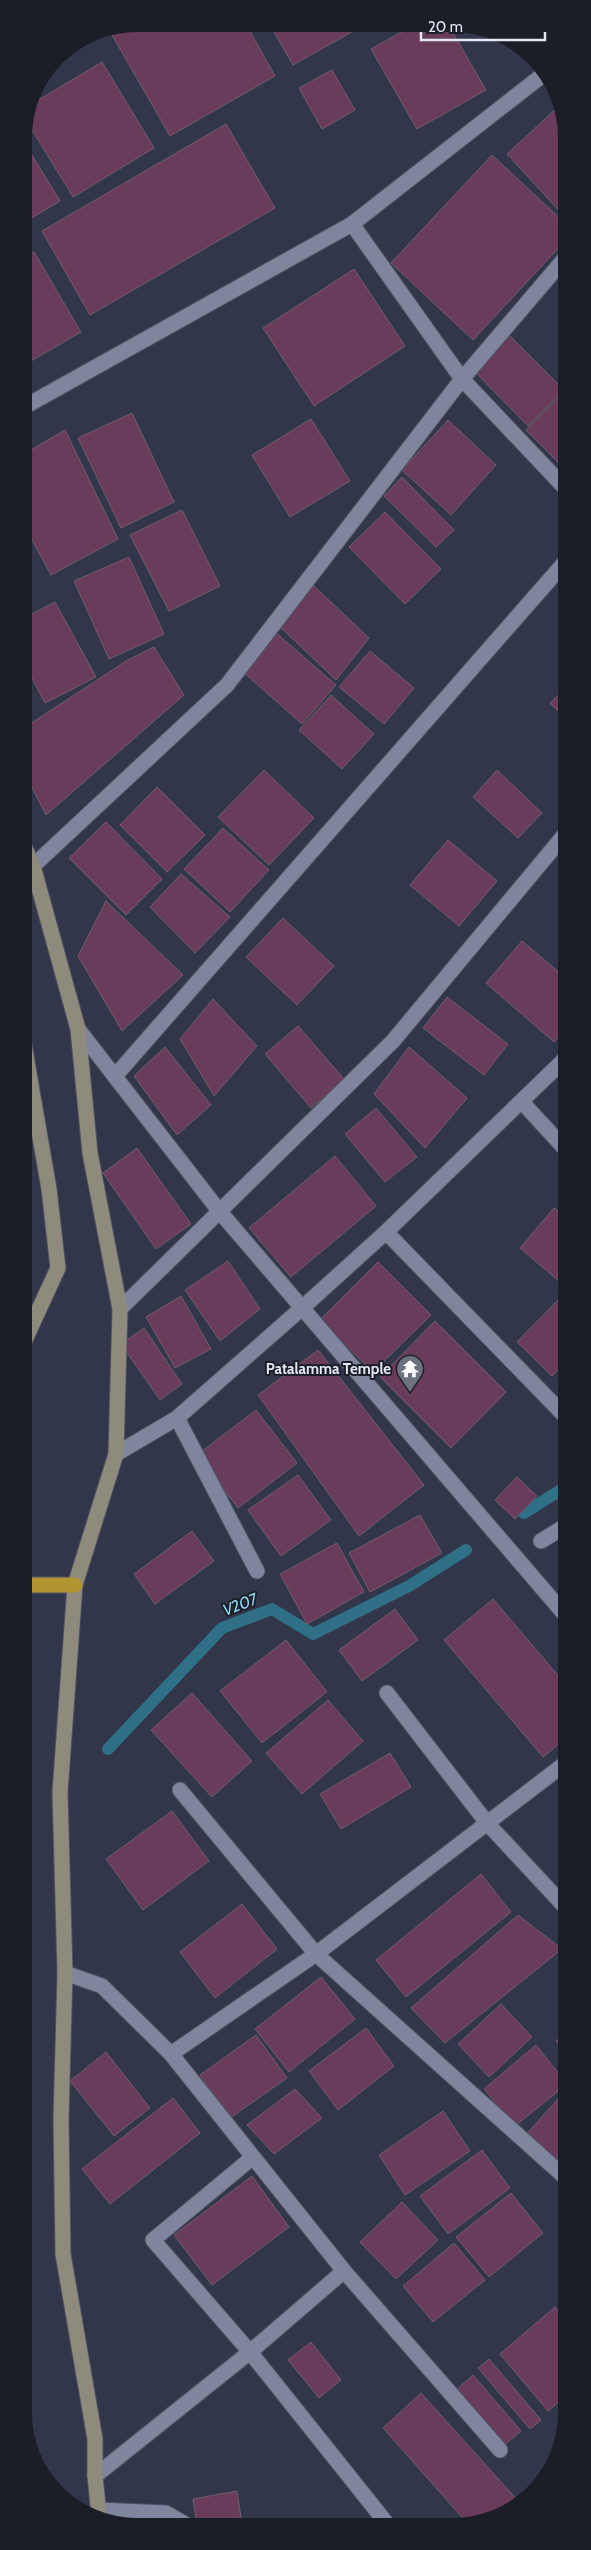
<svg xmlns="http://www.w3.org/2000/svg" width="591" height="2550" font-family="Cabin,sans-serif">
<style>
.lines{fill:none;stroke-linecap:round;stroke-linejoin:round}
.stream{stroke:#2f7086;stroke-width:12}
.building{fill:#683c5a;stroke:#735d6b}
.lane-casing{stroke:#4e5262;stroke-width:17}
.street-casing{stroke:#4e5262;stroke-width:17}
.secondary-casing{stroke:#4e5262;stroke-width:17}
.highway-casing{stroke:#4e5262;stroke-width:17}
.lane{stroke:#7f859c;stroke-width:15}
.street{stroke:#7f859c;stroke-width:15}
.secondary{stroke:#8e8a7c;stroke-width:15}
.highway{stroke:#b09530;stroke-width:15}
.labels{text-anchor:middle;stroke-width:4;stroke-linejoin:round;paint-order:stroke}
.poi-label{font-size:15px;font-weight:bold;fill:#e4e7f4;stroke:#1c1e27;text-anchor:end}
.water-label{font-size:16px;font-style:italic;fill:#90daf7;stroke:#1c1e27}
</style>
<rect width="100%" height="100%" fill="#31364a"/>
<g class="lines">
<!-- stream -->
<path class="stream" d="M524,1513L567,1486
M108,1749L222,1628L272,1609L313,1634L409,1586L466,1550"/>
</g>
<!-- building -->
<path class="building" d="M138,24H246L275,76L170,136L112,35L129,26Z
M270,25H364L293,65Z
M412,26H449L486,90L417,129L371,49Z
M102,62L154,148L73,197L26,120L30,105Z
M332,70L355,110L322,129L299,88Z
M559,106L566,123V214L564,216L507,154Z
M226,124L275,208L90,315L42,231Z
M24,142L60,201L25,222L24,220Z
M492,155L566,224V240L473,340L391,263Z
M34,252L81,332L24,365V258Z
M354,269L405,346L314,406L263,328Z
M508,334L564,390L528,426L475,372Z
M562,394L566,398V470L526,430Z
M132,413L174,502L121,528L78,438Z
M311,419L350,481L290,517L252,455Z
M448,420L496,465L451,515L402,470Z
M65,430L118,539L51,575L24,525V454Z
M402,477L454,530L436,547L384,496Z
M182,510L220,586L169,611L130,535Z
M385,512L441,569L405,604L349,547Z
M129,557L164,634L109,659L74,581Z
M314,586L369,638L336,680L277,624Z
M55,602L96,677L45,703L24,663V618Z
M274,631L336,685L302,724L242,671Z
M154,647L184,695L46,815L24,772V728L126,661Z
M370,651L414,688L384,724L339,687Z
M566,688V719L550,703Z
M331,695L374,734L342,769L299,730Z
M264,770L314,818L269,865L218,817Z
M497,770L542,813L518,838L473,797Z
M157,787L205,835L167,872L120,825Z
M106,822L162,879L126,915L69,858Z
M223,828L269,870L230,912L184,869Z
M448,840L497,881L459,926L410,885Z
M181,874L230,917L195,953L150,907Z
M106,901L183,975L122,1031L78,956Z
M283,918L334,966L297,1005L246,957Z
M522,941L567,979V1027L554,1042L486,983Z
M447,997L508,1044L484,1075L423,1028Z
M213,999L257,1046L214,1096L180,1039Z
M298,1026L344,1079L311,1108L265,1054Z
M165,1047L211,1105L177,1135L134,1076Z
M409,1047L467,1098L425,1148L374,1094Z
M376,1108L417,1157L385,1182L345,1134Z
M137,1148L191,1224L156,1249L103,1173Z
M335,1156L376,1206L291,1277L249,1228Z
M554,1208L567,1218V1274L560,1282L520,1248Z
M228,1261L260,1309L220,1341L185,1290Z
M378,1262L431,1315L373,1372L320,1320Z
M567,1291V1361L552,1376L517,1342Z
M181,1296L211,1349L175,1368L146,1317Z
M435,1321L506,1392L451,1448L380,1377Z
M144,1328L182,1384L160,1400L121,1344Z
M318,1350L424,1485L359,1536L258,1395Z
M256,1410L297,1463L238,1508L197,1455Z
M298,1475L331,1520L281,1556L248,1510Z
M517,1477L537,1496L515,1519L495,1500Z
M420,1515L442,1553L370,1592L349,1553Z
M192,1531L214,1561L155,1604L134,1574Z
M337,1543L364,1592L307,1624L280,1574Z
M493,1599L567,1686V1737L543,1757L444,1640Z
M395,1609L418,1640L362,1681L339,1650Z
M286,1640L327,1692L262,1743L220,1691Z
M192,1693L252,1761L212,1797L151,1730Z
M328,1700L363,1741L302,1794L266,1753Z
M390,1753L411,1787L341,1829L320,1794Z
M172,1811L209,1861L143,1910L106,1859Z
M481,1874L511,1912L406,1997L376,1960Z
M242,1904L277,1949L215,1998L180,1952Z
M518,1915L562,1949L445,2043L411,2008Z
M321,1977L355,2019L289,2072L255,2029Z
M501,2004L532,2037L489,2077L458,2044Z
M366,2028L394,2066L338,2110L309,2071Z
M567,2031V2052L556,2041Z
M256,2035L287,2078L230,2118L200,2075Z
M536,2045L567,2084L515,2126L484,2089Z
M106,2052L150,2108L114,2136L70,2081Z
M295,2089L322,2118L274,2154L247,2125Z
M567,2089V2163L561,2170L524,2137Z
M173,2098L200,2133L110,2204L82,2169Z
M443,2111L470,2151L405,2195L379,2155Z
M482,2150L510,2188L448,2234L420,2196Z
M252,2176L289,2227L212,2285L174,2235Z
M511,2193L543,2233L489,2277L456,2237Z
M402,2202L438,2240L396,2279L360,2242Z
M454,2243L485,2280L433,2322L403,2286Z
M555,2307L567,2322V2395L548,2411L500,2354Z
M311,2342L341,2380L319,2398L288,2360Z
M489,2359L541,2420L530,2429L478,2368Z
M473,2375L521,2431L502,2447L455,2391Z
M421,2393L520,2503L510,2511L469,2525L383,2428Z
M237,2491L242,2524H197L193,2499Z"/>
<g class="lines">
<defs>
<path id="lane" d="M98,2510L166,2513L185,2524"/>
<path id="street" d="M352,224L462,379L566,489
M24,407L352,224L544,74
M33,866L227,685L462,379L566,257
M78,1029L220,1212L567,1617
M116,1075L566,561
M522,1102L567,1151
M386,1232L567,1418
M120,1309L393,1041L566,833
M177,1418L257,1571
M116,1454L177,1418L302,1308L386,1232L567,1057
M541,1541L567,1525
M387,1693L487,1823L567,1909
M567,1762L316,1954L567,2179
M180,1790L316,1954L171,2054L344,2271L500,2450
M65,1973L102,1986L171,2054
M253,2157L153,2240L250,2352L388,2525
M95,2476L250,2352L344,2271"/>
<path id="secondary" d="M24,846L33,866L78,1029L90,1153L120,1309L116,1454L75,1585L60,1792L65,1973L61,2119L63,2254L95,2439V2476L99,2515
M24,1044L49,1189L58,1268L24,1342"/>
<path id="highway" d="M24,1585H75"/>
</defs>
<!-- lane casing -->
<use href="#lane" class="lane-casing"/>
<!-- street casing -->
<use href="#street" class="street-casing"/>
<!-- secondary casing -->
<use href="#secondary" class="secondary-casing"/>
<!-- highway casing -->
<use href="#highway" class="highway-casing"/>
<!-- lane -->
<use href="#lane" class="lane"/>
<!-- street -->
<use href="#street" class="street"/>
<!-- secondary -->
<use href="#secondary" class="secondary"/>
<!-- highway -->
<use href="#highway" class="highway"/>
</g>
<!-- icons -->
<defs>
<symbol id="temple-pin" viewBox="-11 -11 22 30"><path d="M0 17L-7.5 6A9.5 9.5 0 1 1 7.5 6Z" fill="#6b7280" stroke="#1c1e27"/><path d="M0-6L5-2H3V0L6.5 2.5H4V6H1.5V3h-3V6H-4V2.5H-6.5L-3 0V-2H-5Z" fill="#fff"/></symbol>
</defs>
<g fill-rule="evenodd">
<use href="#temple-pin" x="394" y="1353" width="32" height="43"/>
</g>
<g class="labels">
<!-- poi labels -->
<g class="poi-label">
<text x="391" y="1374">Patalamma Temple</text>
</g>
<!-- water labels -->
<g class="water-label">
<text transform="translate(240 1604) rotate(-21)" y="6">V207</text>
</g>
</g>
<!-- crop -->
<path d="M0 0H591V2550H0ZM137 32H453A105 105 0 0 1 558 137V2413A105 105 0 0 1 453 2518H137A105 105 0 0 1 32 2413V137A105 105 0 0 1 137 32Z" fill="#1c1e27" fill-rule="evenodd"/>
<!-- scale -->
<path d="M421 32v8h124v-8" fill="none" stroke="#e4e7f4" stroke-width="2.5"/>
<text x="428" y="32" font-size="15" fill="#e4e7f4" stroke="#1c1e27" stroke-width="4" paint-order="stroke">20 m</text>
</svg>
